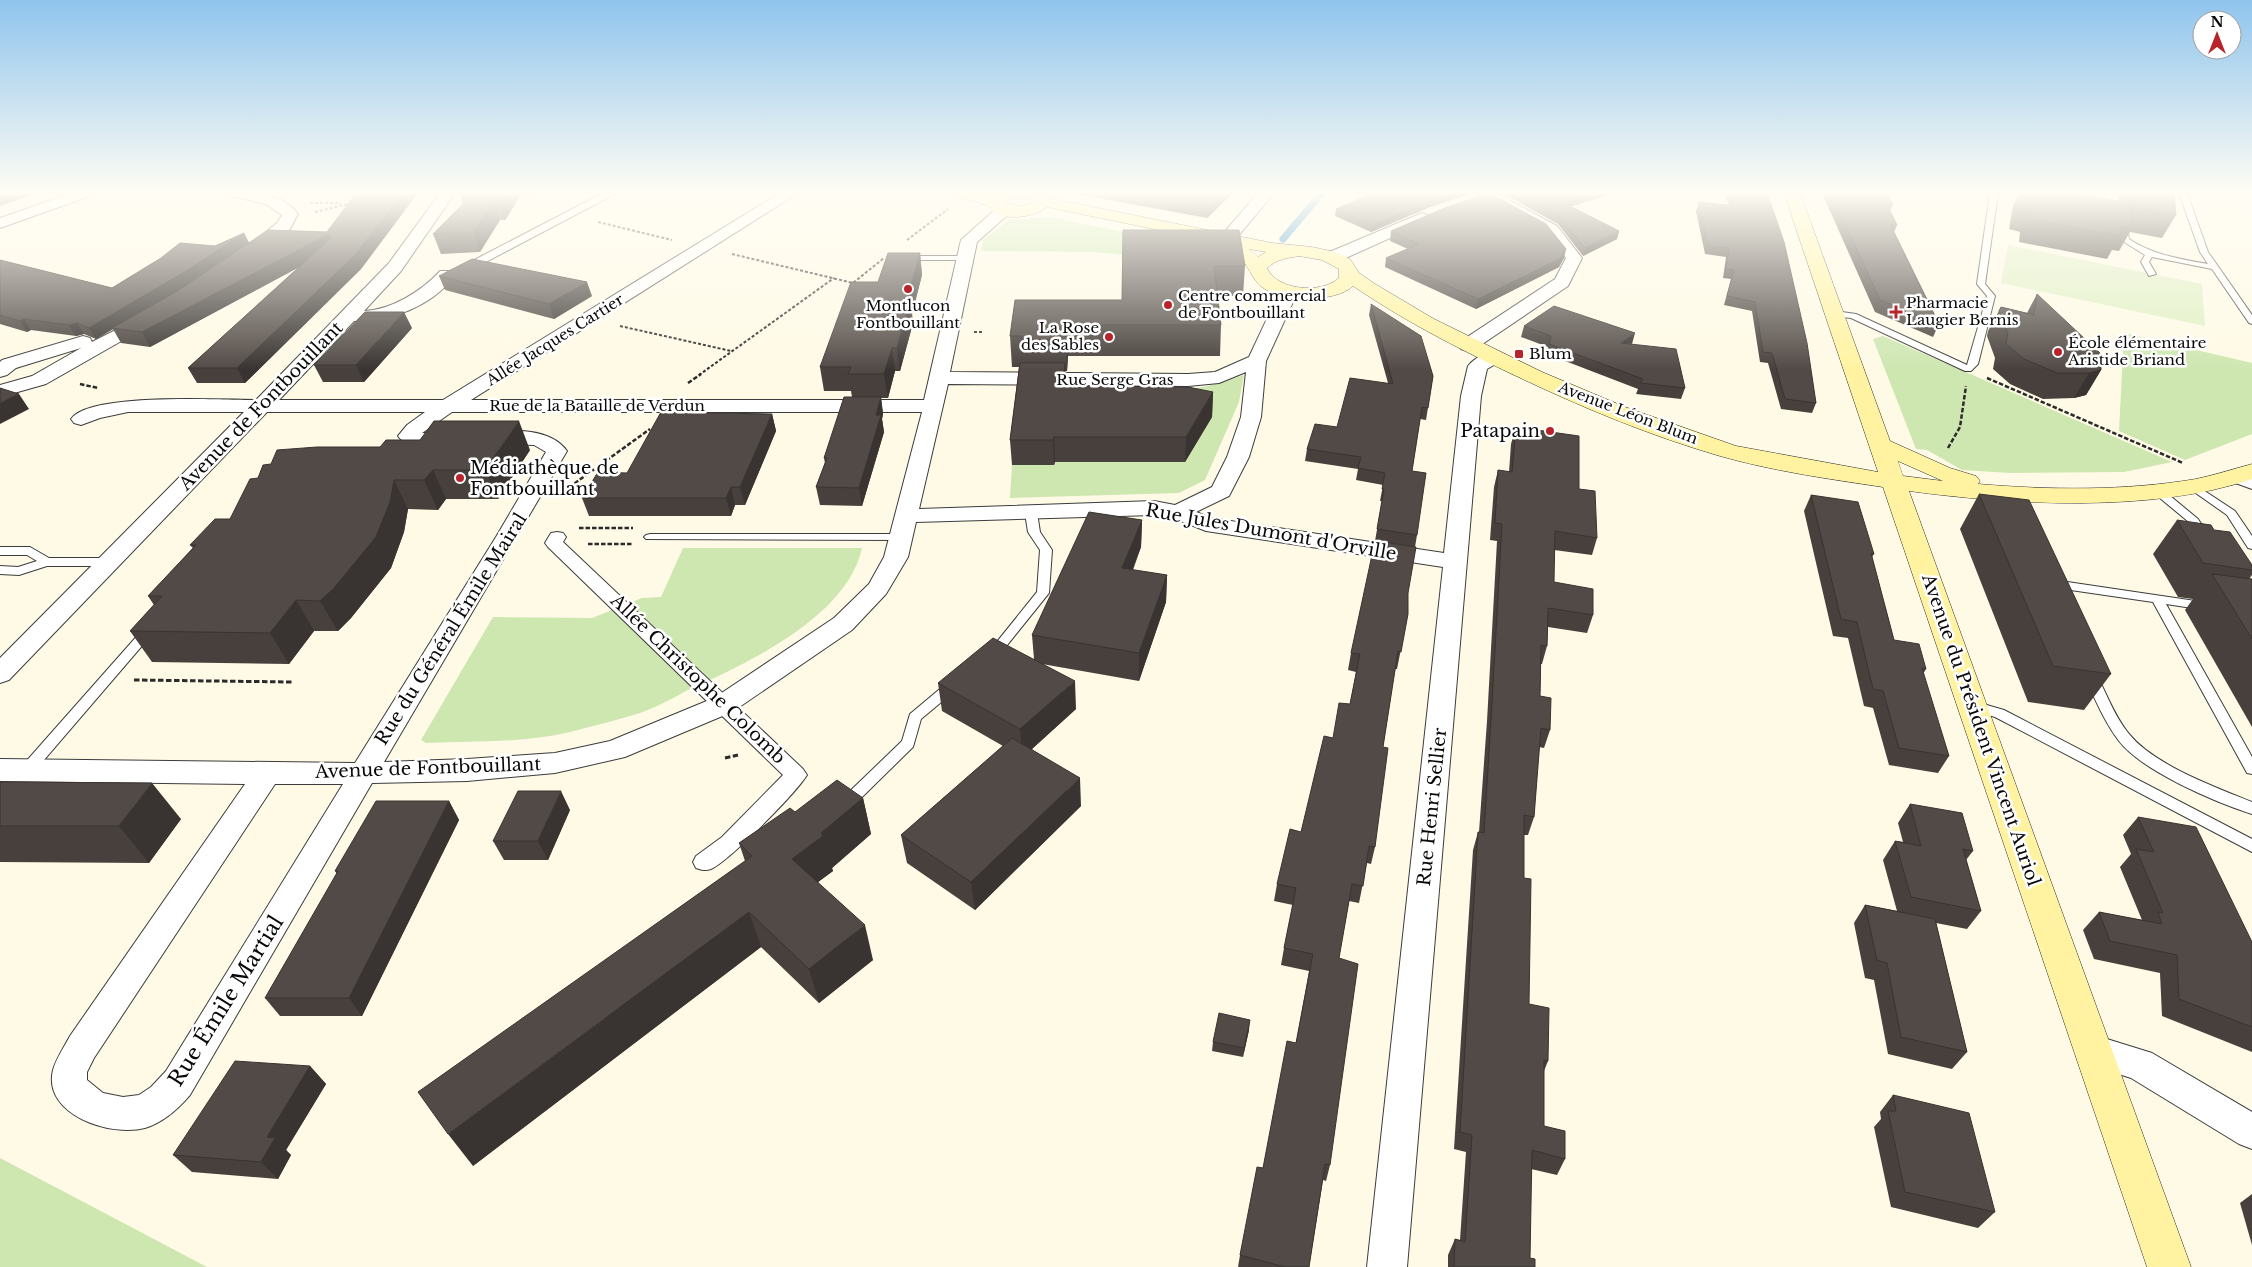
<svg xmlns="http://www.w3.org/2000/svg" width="2252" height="1267" font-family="'Libre Baskerville',serif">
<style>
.green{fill:#cee7b1}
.pitch{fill:#e0efc3}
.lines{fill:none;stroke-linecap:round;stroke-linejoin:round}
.stream{stroke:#3391cc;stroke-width:7}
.service-casing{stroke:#3c3c3c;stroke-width:2}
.pedestrian-casing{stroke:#3c3c3c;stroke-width:2}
.minor-casing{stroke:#3c3c3c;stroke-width:2}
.secondary-casing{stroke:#2b2b2b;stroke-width:1}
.path-far2{stroke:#2b2b2b;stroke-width:2;stroke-dasharray:3 2;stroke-linecap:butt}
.path-far1{stroke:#2b2b2b;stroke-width:2.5;stroke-dasharray:4.5 2;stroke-linecap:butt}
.path{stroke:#2b2b2b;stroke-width:3;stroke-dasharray:5.5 2.5;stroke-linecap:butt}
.service{fill:#fff;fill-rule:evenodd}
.pedestrian{fill:#fff;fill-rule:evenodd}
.minor{fill:#fff;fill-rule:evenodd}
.secondary{fill:#fff3a1;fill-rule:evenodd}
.wall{fill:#47403c}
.shaded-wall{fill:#393431}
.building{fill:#524a46;stroke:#393431}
.poi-dot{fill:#b7242c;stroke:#fff;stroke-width:2}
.labels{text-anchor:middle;stroke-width:5;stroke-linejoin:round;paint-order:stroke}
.far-poi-label{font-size:15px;fill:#090909;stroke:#fff;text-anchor:start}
.far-street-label{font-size:15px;fill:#090909;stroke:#fff}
.street-label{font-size:18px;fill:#090909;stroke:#fff}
.poi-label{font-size:18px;fill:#090909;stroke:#fff;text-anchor:end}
.near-street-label{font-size:21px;fill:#090909;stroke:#fff}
</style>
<rect width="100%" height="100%" fill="#fffae6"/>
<!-- green -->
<path class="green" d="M1050,217L1201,248L1143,257L1095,252L981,251L983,240L1009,220Z
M2124,333L2252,363V434L2185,460L2119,431Z
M1883,336L2172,462L2124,472L2010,473L1962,470L1927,450L1916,449L1873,339Z
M1244,375L1239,402L1205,480L1179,493L1010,498L1012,465H1054L1058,421L1094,462H1179L1162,394L1208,386Z
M683,548H862C847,617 748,663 688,690C673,698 657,707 640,713C618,720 593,726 570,732C524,743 474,741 426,743L421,740L493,617L592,618L642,598L661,597Z
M0,1158L207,1267H0Z"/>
<!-- pitch -->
<path class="pitch" d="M2008,245L2202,284L2205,326L2001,283Z"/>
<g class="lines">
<!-- stream -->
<path class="stream" d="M1283,239L1322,193"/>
<defs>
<path id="service" d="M1990,193H1998L1985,284L1995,296L1978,364L1971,371H1965L1851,318L1832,316V312L1835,311L1856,314L1967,365L1987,296L1977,284Z
M2179,193H2187L2208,252L2252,315V324L2249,323L2212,269L2152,257L2149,262L2156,274L2149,276L2141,262L2145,255L2121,240L2119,227L2123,225L2127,227L2129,239C2153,255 2180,259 2208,264L2200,252Z
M900,256H966L970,258L966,260H900Z
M2194,484L2235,511L2252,536V549L2248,548L2227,515L2190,489L2189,487L2190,485Z
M2159,489L2163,490L2198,519L2210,538L2208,540H2200L2190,523L2155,494L2154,492L2155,490Z
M1031,510L1037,513L1040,532L1052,550L1049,593L1004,649L995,657H985L984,654L996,643L1037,592L1040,550L1028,532L1025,513Z
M650,534H901L907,537L901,540L646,539L644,537L646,535Z
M0,547H30L49,558H109L115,562L109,566H47L19,575L0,574V566L18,567L37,561L27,555H0Z
M2054,580L2209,603L2211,606L2209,609L2205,610L2166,604L2252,757V774L2247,773L2153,602L2050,587L2048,584Z
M149,626L155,630L153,633L32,774H22L20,770L22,766L145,627Z
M2091,672L2096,674C2107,694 2114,716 2129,734C2154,765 2215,787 2252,802V814C2215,802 2142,771 2119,741C2104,721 2095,699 2085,677Z
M952,681L959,686L957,689L921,719L913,747L858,801L853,802L848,801L846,797L848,793L902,741L910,714L947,683Z
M1973,701L2004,710L2252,839V852L1995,717L1968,709L1966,706L1968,703Z"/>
<path id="pedestrian" d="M603,193H617L463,274L459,275L453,271Z
M557,532L563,533L566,537L563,542L803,769L807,775C796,793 730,860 711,869C705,871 702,870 696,868L693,862L696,856L722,837L783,775L548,547L545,543L551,533Z"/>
<path id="minor" d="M72,193H93L90,196L0,228V218Z
M227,193C250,191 283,193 298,214L290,229L258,254H246L244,251L246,248L277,223L282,215L266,204L230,196Z
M440,193H455L401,271L364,311C391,310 422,291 440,271H452L455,275C433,306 390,322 354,321L279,400H443L780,193H798L471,400H924L961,240L998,207H1010L1012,210L1010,213L977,242L950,372L1188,374L1215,372L1249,357L1280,291L1283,287H1295L1298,291L1266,361L1261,417L1249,457L1229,496L1196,512L1211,518L1444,553L1461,396L1468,366C1475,357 1490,350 1501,353L1503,357L1501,361L1487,369L1481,396L1407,1267H1367L1443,567L1206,531L1173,518L1154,515L916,522L908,557L886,594L852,630L732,712L625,757L555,773L467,781L372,783L190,1095C178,1109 164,1122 145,1128C111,1137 42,1115 53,1070C56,1059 64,1047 70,1036L245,784L0,781V759L355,763L496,537L546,452L534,445L485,443L482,439L485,435C510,428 551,428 567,451L384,762L467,759L555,753L610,741L714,698L834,618L869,584L884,557L922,412H452L422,433L462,435L465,439L462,443C447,447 407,450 398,436L407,425L425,412H267L9,680L0,683V658L244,412H128L100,418L81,425L74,423L71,419C89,392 222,400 256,400L389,263ZM1246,372L1241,417L1227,457L1212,487L1175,505L1154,501L919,509L948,384L1188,386L1219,383ZM275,784H343L166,1071L151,1087L139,1095L123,1097L103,1093L87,1080V1072L94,1058Z
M1258,193H1274L1234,241H1222L1220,238L1222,235Z
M1477,193H1496L1557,226L1582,258L1568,286L1475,349L1468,351L1461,349L1459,345L1461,341L1555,279L1566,258L1545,232L1480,196Z
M1422,213L1428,215L1430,218L1428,221L1339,261H1327L1325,257L1327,253Z
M147,314L153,315L156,319L153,323L46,384L0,397V385L32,376L81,348L16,368L7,375L0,377V362L2,360L83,336L90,338L92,342Z
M2238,470L2252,475V489L2230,481L2227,476L2230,471Z
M2094,1035L2152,1053L2252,1112V1149L2239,1144L2131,1078L2082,1062L2077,1051L2082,1040Z"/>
<path id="secondary" d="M952,193H983L993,196L997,193H1040L1058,200L1272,243L1312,247L1335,252L1350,259L1359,273L1375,284L1434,319L1542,372L1625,407L1736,446L1878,472L1784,193H1800L1890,441L1950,468L1976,476L1980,481L1978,484C2049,490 2125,491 2196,479C2215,475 2233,469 2252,464V479C2153,513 2012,505 1909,491L2191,1267H2147L1883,487C1829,479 1773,471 1720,456C1648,435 1579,406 1512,374C1457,348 1403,320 1353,286C1335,303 1281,302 1262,287C1251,279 1249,264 1238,257C1231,253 1220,253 1215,245L1217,242L1047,207C1035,217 1007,221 994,212C990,209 990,206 985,205C975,201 965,199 954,197ZM1025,198L1032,203L1020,206L1005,203L1009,200ZM1249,249L1266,252L1258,257ZM1299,256L1322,260L1339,269V278C1322,294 1277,291 1267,268C1277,259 1287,258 1299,256ZM1898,461L1943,481L1903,476Z"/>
</defs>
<!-- service casing -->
<use href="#service" class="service-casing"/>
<!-- pedestrian casing -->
<use href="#pedestrian" class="pedestrian-casing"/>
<!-- minor casing -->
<use href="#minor" class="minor-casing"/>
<!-- secondary casing -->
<use href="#secondary" class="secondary-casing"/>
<!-- path-far2 -->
<path class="path-far2" d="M518,194L540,193
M310,203H341
M315,212L352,203
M598,222L672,240
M907,240L948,209
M732,254L853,283L884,258
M620,326L731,351
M974,332H984
M699,375L834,278"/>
<!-- path-far1 -->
<path class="path-far1" d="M1987,378L2183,463
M688,383L701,374
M80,384L98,388
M1948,448L1960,427L1966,386
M564,491L650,429
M579,528H633
M588,544H632"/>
<!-- path -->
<path class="path" d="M134,680L292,682
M725,758L738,755"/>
<!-- service -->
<use href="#service" class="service"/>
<!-- pedestrian -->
<use href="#pedestrian" class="pedestrian"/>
<!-- minor -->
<use href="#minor" class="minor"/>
<!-- secondary -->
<use href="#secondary" class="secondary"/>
</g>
<!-- wall -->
<path class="wall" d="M364,193H438L417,194L361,269L245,383H197L188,368L299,267L150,347L121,343L113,329L96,339L84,334L76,336L31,330L27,332L0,324V260L112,288L215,246L244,233L249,243L327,232Z
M459,193H522L505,220H500L480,252L441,254L433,234L463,204Z
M1071,193H1233L1207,218Z
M1374,193H1473L1430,207L1371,232L1335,216L1336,209Z
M1502,193H1615L1570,206L1619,231L1617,239L1583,256L1558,224Z
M1724,193H1767L1816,403L1812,413L1781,409L1768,363L1760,362L1752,311L1724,305L1731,279L1723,278L1726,257L1705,254L1696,211L1699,202L1729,205Z
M1822,193H1887L1893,204L1890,211L1897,225L1894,232L1939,324L1933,337L1875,312Z
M2020,193H2072L2118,201V193H2174L2176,215L2162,238L2130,232L2119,251L2112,250L2107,259L2019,242L2020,232L2009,229L2013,206Z
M1123,230L1245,266L1243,296H1218L1221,325L1220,356H1068L1067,371H1065L1066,386L1213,392L1212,417L1185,462H1055L1054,465H1012L1010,440L1019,367H1012L1010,336L1122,300Z
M1391,231L1564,258L1559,267L1476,309L1385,267L1386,258L1408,249L1390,241Z
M920,253L922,275L912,314L913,323L900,371H895L888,398H881L883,414L882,419L884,432L862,506L820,505L816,487L825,463L824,458L852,397L851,391H824L820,367L878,282Z
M439,276L592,296L554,319L445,290Z
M2037,294L2101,370L2086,395L2074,398L2043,399L2010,384L1993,369L1995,358L1987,336L1988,331L2001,307L2027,313Z
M1371,304L1433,376L1426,420L1420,419L1412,471L1417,535L1415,547L1375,541L1382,501H1380L1383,485L1356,480L1358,469L1305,461L1307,449L1337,427L1388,383L1369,315Z
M1524,326L1632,344L1685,388L1681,399L1636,394L1638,389L1547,354L1548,347L1521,337Z
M412,328L364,382H323L314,365Z
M772,414L776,431L745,505H735L731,516H589L582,498L627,473Z
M1516,427L1579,489L1597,538L1592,555L1554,550V582L1593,615L1587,633L1548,627L1547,646L1542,664H1541L1540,696L1550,730L1544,748L1539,747L1534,817L1528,835H1524V878L1529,1004L1548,1061L1544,1071V1126L1565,1159L1557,1175L1531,1169L1530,1258L1535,1267H1448V1255L1455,1239L1460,1240L1466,1152L1454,1149L1473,850L1478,832H1479L1487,721L1497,541L1490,540L1494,487L1498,470L1509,472L1511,444Z
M530,450L498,499H446L438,510L408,509L404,532L391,568L351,618L338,631H314L289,664L152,662L130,631L154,605L148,596L193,548L190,545L230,519L258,478L271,464Z
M1979,494L2111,674L2084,710L2028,702L1960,529Z
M1811,495L1874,554L1872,557L1894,640L1926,669L1923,674L1949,756L1938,773L1889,765L1873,708L1864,706L1848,638L1833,636L1804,511Z
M1142,520L1141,547L1133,570L1167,575L1166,602L1139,681L1042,664L1076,709L1032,749L1081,806L975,910L907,863L901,835L1003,746L942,711L938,683L1034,659L1032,635Z
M2177,520L2214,530L2252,565V575L2249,579H2252V727L2185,610L2193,599L2178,597L2153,554Z
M1408,593V614L1397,669H1395L1383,747L1375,847L1371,864L1367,863L1359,903L1349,901L1339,958L1330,1165L1326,1181L1323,1180L1309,1267H1238L1240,1255L1296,1043L1309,971L1281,965L1284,948L1293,905L1274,901L1277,884L1301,832L1333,738L1350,704L1356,672L1348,670L1351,653Z
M0,782L181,819L149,863L0,862Z
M863,798L871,834L832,868L833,871L818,882L873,960L819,1003L761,947L473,1166L745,861L739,843Z
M449,801L459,820L362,1016H280L265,998L337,874L335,871Z
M1910,804L1973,851L1966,860L1981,911L1967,929L1936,923L1967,1052L1952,1069L1888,1054L1874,980L1865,978L1854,923L1865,905L1897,911L1883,860L1895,841L1903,842L1898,823Z
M570,810L548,860H504L493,841Z
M2138,817L2252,942V1052L2162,1016L2160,973L2094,959L2083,930L2099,912L2142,920L2120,867L2131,854L2123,835Z
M1249,1030L1243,1057L1212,1051L1213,1042Z
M310,1066L326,1084L286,1150L291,1155L278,1179L192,1172L173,1155Z
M1893,1095L1995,1212L1978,1228L1891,1207L1874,1127L1881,1119L1880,1112Z
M2252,1194V1245L2240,1203Z"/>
<!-- shaded-wall -->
<path class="shaded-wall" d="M0,193H37L0,206Z
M403,193H417V194L361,269L245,383L237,368Z
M504,193H522L505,220L498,201Z
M1226,193H1233L1207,218L1208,210Z
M1453,193H1473L1430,207L1371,232L1372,225L1432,200Z
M1593,193H1615L1560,210L1562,202Z
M493,201L500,220L480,252L473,232Z
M2136,201L2124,223L2119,225L2131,203Z
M1619,231L1617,239L1583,256L1585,248Z
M244,233L249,243L192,282L114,328H112L113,329L96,339L89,328Z
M329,234L335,248L150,347L142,332Z
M1566,249L1564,258L1559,267L1476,309L1478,299Z
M920,253L922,275L912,314L913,323L900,371L897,348L907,300Z
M587,282L592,296L554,319L549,304Z
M404,312L412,328L364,382L356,365Z
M24,319L31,330L27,332L20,321Z
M77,323L84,334L76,336L69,325Z
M1067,325L1068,356L1067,371L1066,340Z
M1635,333L1632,344L1621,343Z
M892,348L895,371L888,398L884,374Z
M1065,363L1066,387L1063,386Z
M2101,370L2086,395L2074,398L2089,373Z
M1213,392L1212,417L1185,462L1186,437Z
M19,394L29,409L0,424V403Z
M881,397L883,414L882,419L884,432L862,506L859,488L876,415Z
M772,414L776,431L745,505L740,487Z
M519,421L530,450L498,499L485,470Z
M1054,437L1055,462L1054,465L1053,440Z
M433,470L446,499L438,510L424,480Z
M394,480L408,509L404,532L391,568L351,618L338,631L320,601Z
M731,487L735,505L731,516L726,498Z
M1142,520L1141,547L1122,595V568Z
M1167,575L1166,602L1139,681V653Z
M296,600L314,631L289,664L270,633Z
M1075,681L1076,709L1023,757L1020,729Z
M1080,778L1081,806L975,910L971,882Z
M152,783L181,819L149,863L119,826Z
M561,791L570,810L548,860L538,841Z
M863,798L871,834L832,868L833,871L802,894L792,859L821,833Z
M449,801L459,820L362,1016L349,998Z
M749,912L761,947L473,1166L448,1134Z
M865,925L873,960L819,1003L809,969Z
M1250,1020L1249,1030L1243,1057L1244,1048Z
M310,1066L326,1084L286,1150L291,1155L278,1179L261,1162L267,1137Z"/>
<!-- building -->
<path class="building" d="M364,193H403L355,255L237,368H188L331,238L329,234L142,332L112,328L176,292L268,230L327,232L354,196H361Z
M459,193H504L498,201H493L473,232L433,234L467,200Z
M1111,193H1226L1208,210Z
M1374,193H1453L1432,200L1372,225L1336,209Z
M1489,193L1546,224L1566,249L1561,258L1478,299L1386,258L1419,244L1391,231L1445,208Z
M1517,193H1593L1562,202L1619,231L1585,248L1560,217Z
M1730,193H1767L1784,242L1807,343L1816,403L1785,399L1772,353L1763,352L1755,302L1727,296L1734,270L1726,269L1729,248L1708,246L1699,202L1735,206Z
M1831,193H1887L1893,204L1886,203L1897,225L1890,224L1939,324L1880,300Z
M2022,193H2072L2130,203L2132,228L2120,226V236L2030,219L2031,209L2020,207Z
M2131,193H2174L2176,215L2142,209L2140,203L2136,201L2131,203Z
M1123,230H1239L1245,266H1214L1221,325H1067L1066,340L1021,339L1022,336H1010L1015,300H1122Z
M244,233L186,271L89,328L77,323L69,325L24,319L20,321L0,315V260L112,288L161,258L180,243L215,246Z
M888,253H920L907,300H910L897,348H892L884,374H848L851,367H820L851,282H878Z
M472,259L587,282L549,304L439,276Z
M2037,294L2101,354V370L2089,373H2057L2024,359L2006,344L2008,333L1999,311L2001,307L2034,315Z
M1371,304L1421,336L1433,376L1428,408L1422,407L1412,471L1426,473L1417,535L1377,529L1384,489H1382L1385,473L1358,468L1361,457L1307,449L1315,424L1337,427L1350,378L1393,384Z
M1554,306L1635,333L1621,343L1676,349L1685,388L1640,383L1643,379L1549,344L1551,336L1524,326Z
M365,312H404L356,365H314Z
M1020,363H1065L1063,386L1188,387L1213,392L1186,437H1054L1053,440H1010Z
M0,388L19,394L0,403Z
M844,397H881L876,415H881L859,488L816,487L827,458H824Z
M661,412L772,414L740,487H731L726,498H582L598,472L627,473Z
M434,421H519L485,470H433L424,480H394L390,502L376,537L334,588L320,601L296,600L270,633L130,631L162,596H148L196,545H190L215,519H230L250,479L258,478L263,465L271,464L277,450L317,447H380L386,440H420Z
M1516,427L1579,436V489L1595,491L1597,538L1555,531L1554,582L1593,589V615L1548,608L1547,646L1541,645L1540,696L1551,698L1550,730L1541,728L1534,817L1524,815V878L1531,879L1529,1004L1549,1008L1548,1061L1544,1060V1126L1565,1131V1159L1532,1150L1530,1258L1535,1259V1267H1454L1455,1239L1465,1242L1472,1135L1460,1132L1478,832L1484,833L1492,703L1502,524L1495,523L1498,470L1512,472Z
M1979,494L2029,500L2111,674L2053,666Z
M1811,495L1858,502L1874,554L1871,553L1894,640L1919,644L1926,669L1922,668L1949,756L1899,748L1883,691L1873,689L1857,622L1841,619Z
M1089,512L1142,520L1122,568L1167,575L1139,653L1032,635Z
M2177,520L2211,525L2214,530L2230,532L2252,565V570L2203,563Z
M1375,541L1416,547L1408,593V614L1401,652L1398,651L1383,747L1388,748L1375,847L1369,846L1363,886L1352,884L1339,958L1358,964L1330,1165L1325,1164L1309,1267H1285L1240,1255L1257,1167L1263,1168L1287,1041L1296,1043L1313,954L1284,948L1296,888L1277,884L1290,829L1301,832L1324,736L1333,738L1339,703L1350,704L1360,654L1351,653Z
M2212,574L2252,579V639Z
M993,638L1075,681L1020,729L938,683Z
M1012,738L1080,778L971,882L901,835Z
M837,780L863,798L821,833L823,836L792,859L865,925L809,969L749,912L448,1134L418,1092L752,856L739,843L790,808L795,812Z
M0,782L152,783L119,826H0Z
M518,791H561L538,841H493Z
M376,801H449L349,998H265L338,871H335Z
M1910,804L1962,813L1973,851L1963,849L1981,911L1911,897L1895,841L1921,846Z
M2138,817L2196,827L2252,942V1027L2179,999L2177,955L2110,941L2099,912L2162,924L2158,912L2163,913L2136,849L2154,852Z
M1865,905L1935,919L1967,1052L1901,1037L1887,963L1877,960Z
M1219,1013L1250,1020L1244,1048L1213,1042Z
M235,1061L310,1066L267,1137L275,1138L261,1162L173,1155Z
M1893,1095L1969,1113L1995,1212L1905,1192L1888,1111H1896Z"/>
<!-- sky -->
<linearGradient id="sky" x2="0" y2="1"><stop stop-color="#8fc4ed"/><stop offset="0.52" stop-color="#fffdf4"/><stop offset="1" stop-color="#fffdf4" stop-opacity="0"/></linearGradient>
<rect width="2252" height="370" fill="url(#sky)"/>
<!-- markers -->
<g class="poi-dot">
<circle cx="908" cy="289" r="5"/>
<circle cx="1168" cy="305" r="5"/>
<path d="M1893.5 304.5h5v5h5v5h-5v5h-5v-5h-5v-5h5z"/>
<circle cx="1109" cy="337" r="5"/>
<circle cx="2058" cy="352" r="5"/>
<rect x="1514" y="349" width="10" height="10" rx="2.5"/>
<circle cx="1550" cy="431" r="5"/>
<circle cx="460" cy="478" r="5"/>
</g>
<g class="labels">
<!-- far-poi labels -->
<g class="far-poi-label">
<text x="1178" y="301">Centre commercial<tspan x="1178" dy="17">de Fontbouillant</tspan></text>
<text x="1906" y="308">Pharmacie<tspan x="1906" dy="17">Laugier Bernis</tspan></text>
<text x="908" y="311" text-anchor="middle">Montlucon<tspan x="908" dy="17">Fontbouillant</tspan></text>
<text x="1099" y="333" text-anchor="end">La Rose<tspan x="1099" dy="17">des Sables</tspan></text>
<text x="2068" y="348">École élémentaire<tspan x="2068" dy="17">Aristide Briand</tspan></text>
<text x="1529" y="359">Blum</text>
</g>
<!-- far-street labels -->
<g class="far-street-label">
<text transform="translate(555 340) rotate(-32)" y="5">Allée Jacques Cartier</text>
<text x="1115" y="385">Rue Serge Gras</text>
<text x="597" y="411">Rue de la Bataille de Verdun</text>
<text transform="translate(1628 413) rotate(21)" y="5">Avenue Léon Blum</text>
</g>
<!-- street labels -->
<g class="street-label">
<text transform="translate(261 406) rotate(-46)" y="6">Avenue de Fontbouillant</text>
<text transform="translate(1271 532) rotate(10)" y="6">Rue Jules Dumont d'Orville</text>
<text transform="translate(451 629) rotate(-58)" y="6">Rue du Général Émile Mairal</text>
<text transform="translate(698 679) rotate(44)" y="6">Allée Christophe Colomb</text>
<text transform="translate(1981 730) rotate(71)" y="6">Avenue du Président Vincent Auriol</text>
<text transform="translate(428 768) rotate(-2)" y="6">Avenue de Fontbouillant</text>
<text transform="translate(1432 807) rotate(-84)" y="6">Rue Henri Sellier</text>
</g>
<!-- poi labels -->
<g class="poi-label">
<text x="1540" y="437">Patapain</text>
<text x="470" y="474" text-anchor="start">Médiathèque de<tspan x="470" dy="21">Fontbouillant</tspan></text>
</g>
<!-- near-street labels -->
<g class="near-street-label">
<text transform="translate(226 1001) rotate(-58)" y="7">Rue Émile Martial</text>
</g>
</g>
<!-- north arrow -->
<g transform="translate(2217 35)"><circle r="24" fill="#ffffff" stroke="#9d9d9d"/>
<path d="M0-4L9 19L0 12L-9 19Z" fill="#b7242c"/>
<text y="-8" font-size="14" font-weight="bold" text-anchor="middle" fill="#090909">N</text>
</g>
</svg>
